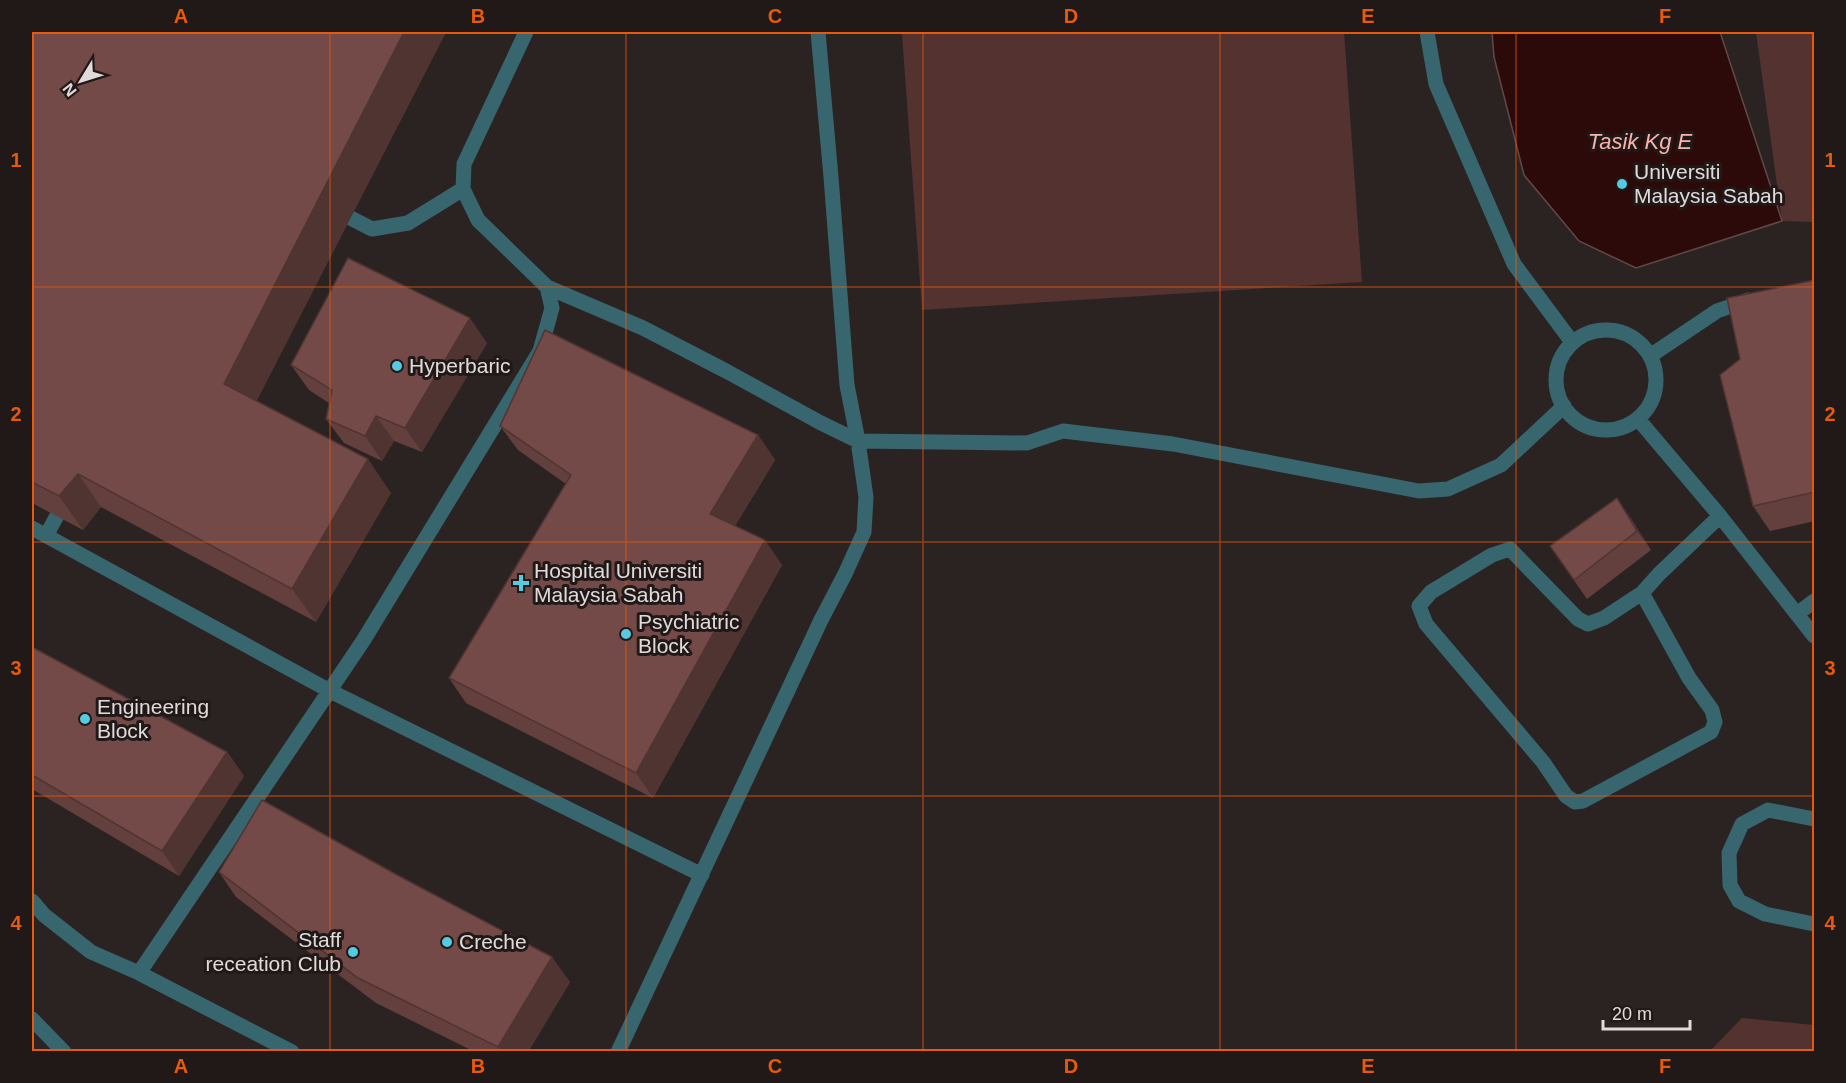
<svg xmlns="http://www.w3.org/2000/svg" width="1846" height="1083" font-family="Arial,sans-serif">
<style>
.green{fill:#54322f}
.water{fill:#2b0a09;stroke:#614948;stroke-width:1.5}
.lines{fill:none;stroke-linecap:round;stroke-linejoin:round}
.minor{stroke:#38666f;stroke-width:15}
.wall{fill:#63403d}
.shaded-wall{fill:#503432}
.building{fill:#734a47;stroke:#503432;stroke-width:1.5}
.grid{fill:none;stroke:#e8590c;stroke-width:1.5;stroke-opacity:0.55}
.poi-dot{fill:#55cae0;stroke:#211918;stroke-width:2}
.labels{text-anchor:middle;stroke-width:6;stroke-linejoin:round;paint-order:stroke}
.poi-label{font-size:21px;fill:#e0dbda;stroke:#211918;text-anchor:start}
.water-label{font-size:22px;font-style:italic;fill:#fbb2ab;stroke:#211918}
.neatline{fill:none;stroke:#e8590c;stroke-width:2}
.grid-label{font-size:20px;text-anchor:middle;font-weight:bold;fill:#e8590c}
</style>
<rect width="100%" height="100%" fill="#2b2322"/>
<!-- green -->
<path class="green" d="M940,32H1344L1362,282L922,310L902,34Z
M1756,32H1814V222L1782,221Z
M1742,1018L1814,1025V1051H1710Z"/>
<!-- water -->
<path class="water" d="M1492,32H1720L1782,221L1636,268L1579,241L1524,175L1494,57Z"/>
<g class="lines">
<!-- minor -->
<path class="minor" d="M1427,32L1436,84L1514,264L1572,342
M333,209L372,229L408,223L463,189
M547,287L643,328L726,371L821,423L858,441L1027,443L1063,431L1173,444L1419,491L1448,489L1501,465L1564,406
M1556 380a50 50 0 1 1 100 0a50 50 0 1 1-100 0Z
M1650,356L1717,311L1748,300
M1638,419L1720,516L1814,636
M32,528L330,691L702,875
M46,536L66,499
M1642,593L1689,678L1712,710L1715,722L1711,732L1583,801L1575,802L1566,796L1543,762L1426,624L1419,606L1431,592L1492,555L1510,549L1578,619L1588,624L1604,618L1642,593L1659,574L1720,516
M1797,614L1814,601
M1814,819L1768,810L1742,824L1729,853L1730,885L1739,901L1765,914L1814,924
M32,901L44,915L91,952L139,973L292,1052
M139,973L363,641L540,351L552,308L547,287L478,220L463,189L464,164L526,32
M32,1019L64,1052
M618,1052L821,620L845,574L864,532L866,497L858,441L847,385L831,177L818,32"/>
</g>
<!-- wall -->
<path class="wall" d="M32,32H446L256,401L391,493L316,622L101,507L83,530L32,503Z
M1815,280V521L1770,531L1753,506L1740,359Z
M487,343L422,452L394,441L382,461L344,443L326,419L329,403L309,390L291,365Z
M500,426L758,435L775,460L735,526L782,565L653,798L466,703L449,678L566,484L518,450Z
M1630,517L1651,550L1587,599L1550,546Z
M32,647L227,752L244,776L179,876L32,789Z
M219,872L570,982L528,1052H475L376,1003L236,897Z"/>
<!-- shaded-wall -->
<path class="shaded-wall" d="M404,32H446L248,418L224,384Z
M470,318L487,343L422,452L405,428Z
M376,416L394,441L382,461L365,436Z
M758,435L775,460L727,539L710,514Z
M368,459L391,493L316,622L292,589Z
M78,474L101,507L83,530L59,496Z
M1617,498L1630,517L1651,550L1637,531Z
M765,540L782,565L653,798L636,773Z
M227,752L244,776L179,876L162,851Z
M552,957L570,982L528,1052H502L498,1047Z"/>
<!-- building -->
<path class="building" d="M32,32H404L224,384L368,459L292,589L78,474L59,496L32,482Z
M348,258L470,318L405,428L376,416L365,436L326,419L332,390L291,365Z
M1815,280V492L1753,506L1720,375L1740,359L1727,298Z
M545,330L758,435L710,514L765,540L636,773L449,678L571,475L500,426Z
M1617,498L1637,531L1574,580L1550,546Z
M32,647L227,752L162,851L32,775Z
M262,800L399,876L552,957L498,1047L358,978L219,872Z"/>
<!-- grid -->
<path class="grid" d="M330,32V1052M626,32V1052M923,32V1052M1220,32V1052M1516,32V1052M32,287H1814M32,542H1814M32,796H1814"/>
<!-- markers -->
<g class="poi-dot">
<circle cx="1622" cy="184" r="6"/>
<circle cx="397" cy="366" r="6"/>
<path d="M518 574h6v6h6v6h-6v6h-6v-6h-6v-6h6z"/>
<circle cx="626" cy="634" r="6"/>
<circle cx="85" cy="719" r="6"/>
<circle cx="447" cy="942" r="6"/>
<circle cx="353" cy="952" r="6"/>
</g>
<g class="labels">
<!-- poi labels -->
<g class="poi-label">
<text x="1634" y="179">Universiti<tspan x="1634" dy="24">Malaysia Sabah</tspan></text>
<text x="409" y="373">Hyperbaric</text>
<text x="534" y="578">Hospital Universiti<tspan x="534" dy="24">Malaysia Sabah</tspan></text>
<text x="638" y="629">Psychiatric<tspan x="638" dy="24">Block</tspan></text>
<text x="97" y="714">Engineering<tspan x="97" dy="24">Block</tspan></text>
<text x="341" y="947" text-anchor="end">Staff<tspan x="341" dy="24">receation Club</tspan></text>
<text x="459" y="949">Creche</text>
</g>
<!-- water labels -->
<g class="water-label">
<text x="1640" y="149">Tasik Kg E</text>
</g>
</g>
<!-- border -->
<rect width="1846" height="1083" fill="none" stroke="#211918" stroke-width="66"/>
<!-- north arrow -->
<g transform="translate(81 81) rotate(232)" stroke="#211918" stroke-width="4.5" paint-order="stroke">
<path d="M0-4.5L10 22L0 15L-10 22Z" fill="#e0dbda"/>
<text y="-9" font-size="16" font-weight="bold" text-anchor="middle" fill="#e0dbda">N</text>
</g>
<!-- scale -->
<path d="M1603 1020v9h87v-9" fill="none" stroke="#e0dbda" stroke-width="3"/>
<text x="1612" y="1020" font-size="18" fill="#e0dbda" stroke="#211918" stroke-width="4.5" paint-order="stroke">20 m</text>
<rect x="33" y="33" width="1780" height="1017" class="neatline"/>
<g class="grid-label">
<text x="181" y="23">A</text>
<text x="478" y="23">B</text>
<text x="775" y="23">C</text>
<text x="1071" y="23">D</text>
<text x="1368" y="23">E</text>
<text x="1665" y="23">F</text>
<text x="16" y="167">1</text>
<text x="1830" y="167">1</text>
<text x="16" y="421">2</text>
<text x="1830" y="421">2</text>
<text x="16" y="675">3</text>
<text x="1830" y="675">3</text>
<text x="16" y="930">4</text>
<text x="1830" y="930">4</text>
<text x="181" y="1073">A</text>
<text x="478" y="1073">B</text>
<text x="775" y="1073">C</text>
<text x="1071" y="1073">D</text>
<text x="1368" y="1073">E</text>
<text x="1665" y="1073">F</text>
</g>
</svg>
